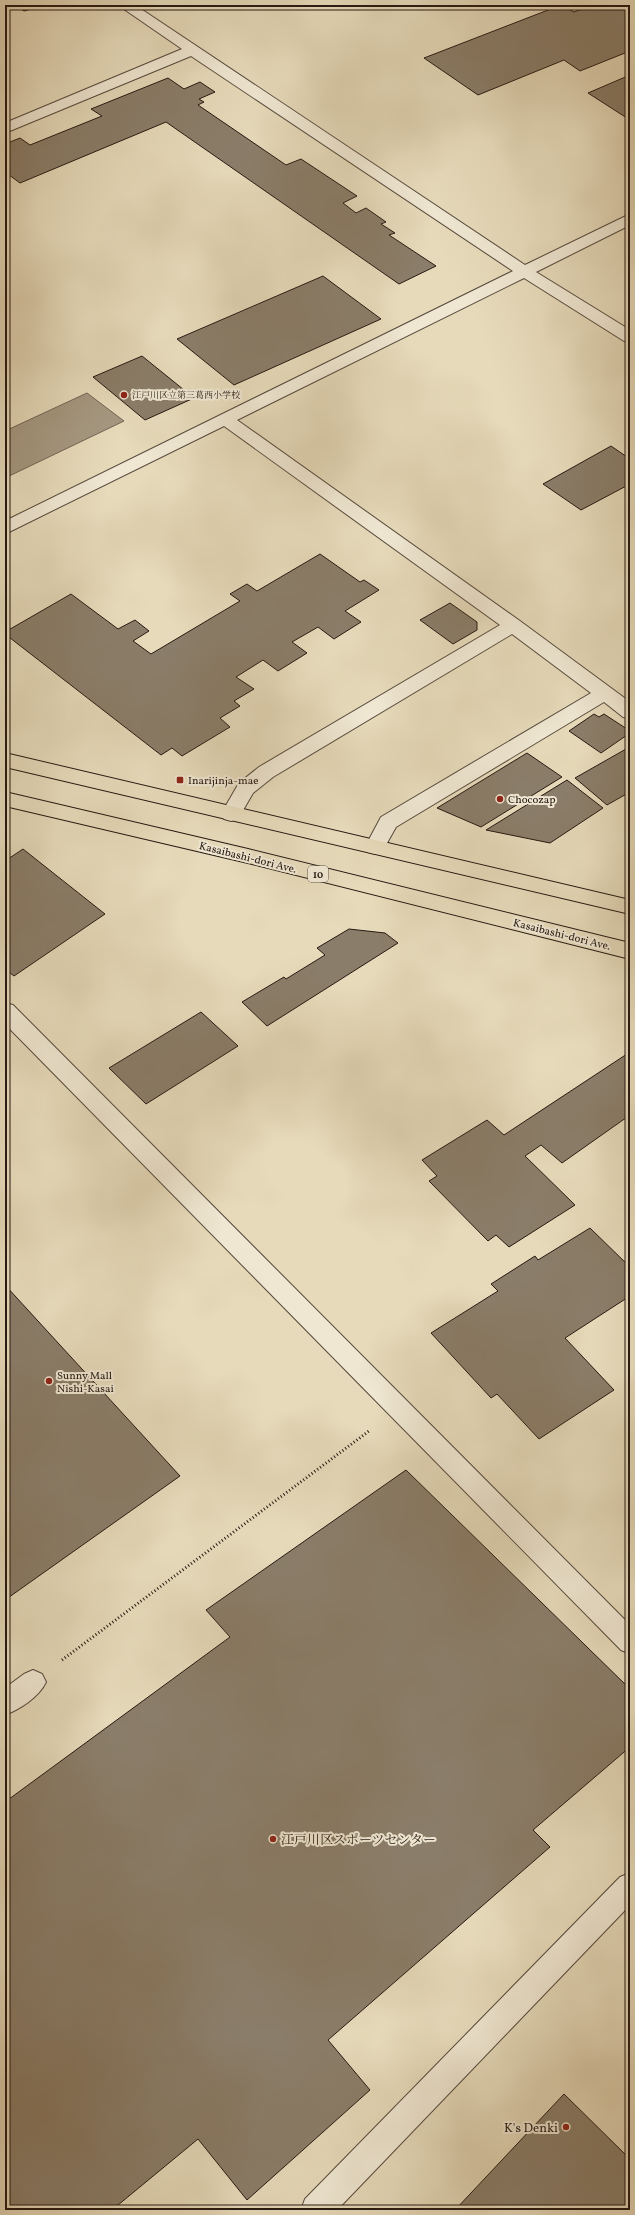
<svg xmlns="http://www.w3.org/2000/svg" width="635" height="2215" font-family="Vollkorn,'Noto Serif JP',serif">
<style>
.water{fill:#a59881;stroke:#726555}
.building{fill:#8a7d69;stroke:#261912}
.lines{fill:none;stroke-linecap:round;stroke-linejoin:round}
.minor-casing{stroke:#56493c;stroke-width:2}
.major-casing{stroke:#261912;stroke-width:2}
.path{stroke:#261912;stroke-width:3;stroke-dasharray:1 2.5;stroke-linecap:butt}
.minor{fill:#efe7d2;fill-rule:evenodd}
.major{fill:#e6daba;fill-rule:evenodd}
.poi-dot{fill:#8f2418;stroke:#efe7d2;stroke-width:1.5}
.labels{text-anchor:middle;stroke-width:4;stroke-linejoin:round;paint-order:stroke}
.far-poi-label{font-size:9px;fill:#261912;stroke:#efe7d2;text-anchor:start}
.shield{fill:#efe7d2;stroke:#62574c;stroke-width:1}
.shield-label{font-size:10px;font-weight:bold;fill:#261912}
.poi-label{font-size:11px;fill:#261912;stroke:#efe7d2;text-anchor:start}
.street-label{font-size:11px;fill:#261912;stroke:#efe7d2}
.near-poi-label{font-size:13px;fill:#261912;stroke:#efe7d2;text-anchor:start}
</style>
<rect width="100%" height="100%" fill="#e6daba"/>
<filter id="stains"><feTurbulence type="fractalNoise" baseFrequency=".005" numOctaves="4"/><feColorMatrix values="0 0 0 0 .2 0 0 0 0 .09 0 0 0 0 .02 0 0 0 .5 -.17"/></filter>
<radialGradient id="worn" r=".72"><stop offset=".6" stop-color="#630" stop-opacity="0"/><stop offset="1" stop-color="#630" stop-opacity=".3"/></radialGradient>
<!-- water -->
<path class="water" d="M87,393L124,421L5,478V431Z"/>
<!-- building -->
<path class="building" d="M15,5H46L24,11Z
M561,5L574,12L593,5H630V51L580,71L564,60L478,95L424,58Z
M630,75V120L588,93Z
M168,78L184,89L200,82L215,92L199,99L204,102L198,105L286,165L301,159L357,196L343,203L356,213L366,208L386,222L381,224L395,233L389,235L436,266L399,284L166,122L20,183L5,172V144L20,138L30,145L102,116L91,109Z
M323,276L381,319L234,385L177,339Z
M142,356L194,398L145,420L93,377Z
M611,446L630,459V484L581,510L543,484Z
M320,554L360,582L364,580L379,590L345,611L361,622L334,639L318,627L292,642L307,653L278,671L263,660L236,677L254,689L234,701L240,706L220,718L230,727L182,756L172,748L161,755L5,634V632L71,594L118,629L135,620L149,631L133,641L151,654L240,601L230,594L247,584L257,591Z
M450,603L477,622V630L453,644L420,620Z
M594,714L599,717L604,714L630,731V733L601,753L569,731Z
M626,749L630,752V792L607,805L575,778Z
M527,753L562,777L481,827L437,808Z
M567,780L603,808L550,843L486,830Z
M23,849L105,914L14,976L5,969V861Z
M349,929L385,933L398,943L267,1026L242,1002L284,977L286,979L325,955L317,948Z
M201,1012L238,1046L146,1104L109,1068Z
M630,1052V1115L562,1163L541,1145L525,1156L575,1205L509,1247L496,1235L488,1241L429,1181L437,1176L422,1160L487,1120L504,1135Z
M590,1228L630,1267V1296L565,1338L614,1390L539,1439L497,1394L491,1398L431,1333L498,1291L491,1284L535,1256L538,1260Z
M5,1285L180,1476L5,1600Z
M406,1470L630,1689V1747L533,1830L550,1847L328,2040L370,2090L247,2200L198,2139L112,2210H5V1802L230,1637L206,1610Z
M564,2094L630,2159V2210H455Z"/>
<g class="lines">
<defs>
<path id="minor" d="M118,5H135L525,265L630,214V225L536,272L630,330V342L624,341L524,278L237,420L520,621L630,702V719L623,717L604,702L396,827L382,852L375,854L368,852L365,847L381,817L591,693L512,634L273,777L253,793L238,819L231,821L224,819L221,814L239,783L259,767L500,625L224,426L5,534V521L513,271L191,56L5,133V123L182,49Z
M5,1003L13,1005L630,1625V1654L621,1650L5,1024Z
M33,1670L42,1674L46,1682C39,1697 20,1709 5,1715V1688L24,1674Z
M630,1873V1905L337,2210H301L305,2199L620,1877Z"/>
<path id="major" d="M5,753L630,900V914L5,767Z
M5,792L248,849L630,943V959L248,863L5,806Z"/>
</defs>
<!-- minor casing -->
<use href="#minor" class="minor-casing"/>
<!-- major casing -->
<use href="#major" class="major-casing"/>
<!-- path -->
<path class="path" d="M62,1660L369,1431"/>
<!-- minor -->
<use href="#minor" class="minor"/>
<!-- major -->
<use href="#major" class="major"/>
</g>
<!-- markers -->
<g class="poi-dot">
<circle cx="124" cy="395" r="4"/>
<rect x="176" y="776" width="8" height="8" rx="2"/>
<circle cx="500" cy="799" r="4"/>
<circle cx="49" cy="1381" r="4"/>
<circle cx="273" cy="1839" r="4"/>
<circle cx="566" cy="2127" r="4"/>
</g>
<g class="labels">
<!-- far-poi labels -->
<g class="far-poi-label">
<text x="132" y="398">江戸川区立第三葛西小学校</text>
</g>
<!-- shield labels -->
<rect class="shield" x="308" y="866" width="20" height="16" rx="3"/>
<g class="shield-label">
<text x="318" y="878">10</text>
</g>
<!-- poi labels -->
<g class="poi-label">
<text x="188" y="784">Inarijinja-mae</text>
<text x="508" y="803">Chocozap</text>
<text x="57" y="1379">Sunny Mall<tspan x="57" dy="13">Nishi-Kasai</tspan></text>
</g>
<!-- street labels -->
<g class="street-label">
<text transform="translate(248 857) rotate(14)" y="4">Kasaibashi-dori Ave.</text>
<text transform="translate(562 934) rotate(14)" y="4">Kasaibashi-dori Ave.</text>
</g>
<!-- near-poi labels -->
<g class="near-poi-label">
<text x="281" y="1844">江戸川区スポーツセンター</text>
<text x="558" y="2132" text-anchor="end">K's Denki</text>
</g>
</g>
<!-- margin -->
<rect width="635" height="2215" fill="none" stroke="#e6daba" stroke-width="20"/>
<rect x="6" y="6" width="623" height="2203" fill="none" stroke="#261912" stroke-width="2"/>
<rect x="10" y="10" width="615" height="2195" fill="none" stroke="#261912"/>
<rect width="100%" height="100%" filter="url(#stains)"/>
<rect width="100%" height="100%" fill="url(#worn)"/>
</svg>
